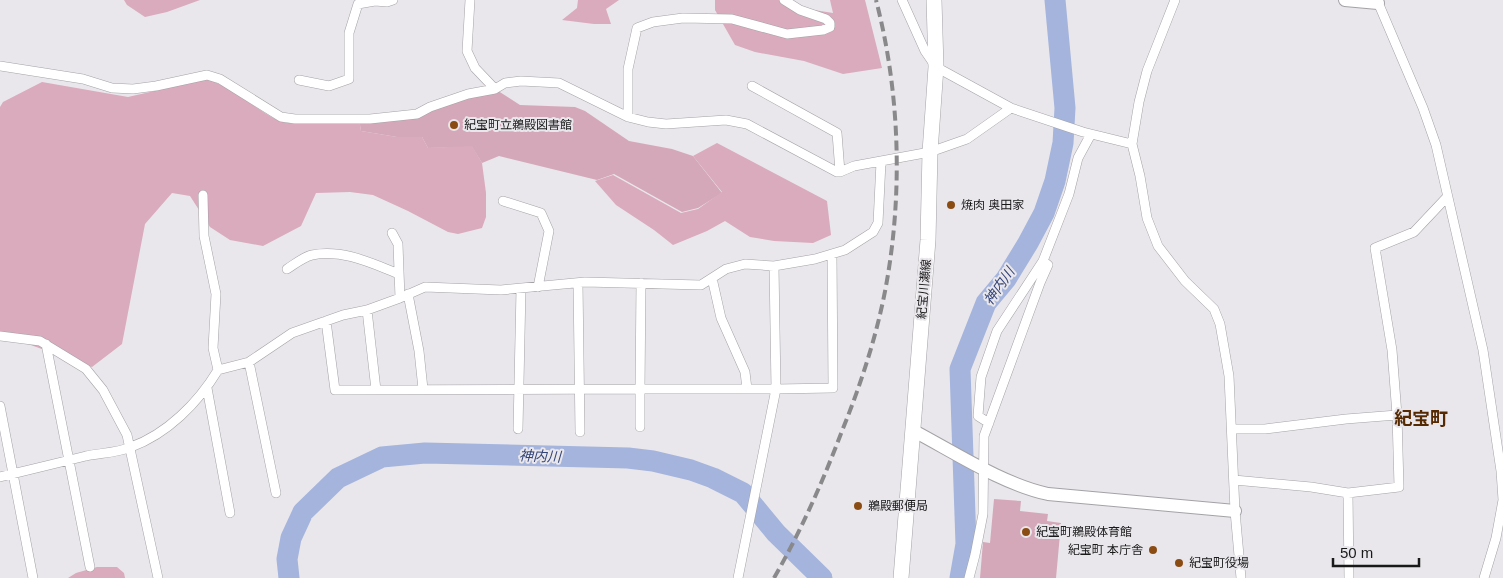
<svg xmlns="http://www.w3.org/2000/svg" width="1503" height="578" font-family="Arial,'Noto Sans JP',sans-serif">
<style>
.green{fill:#d5a8b9}
.forest{fill:#daaabd}
.lines{fill:none;stroke-linecap:round;stroke-linejoin:round}
.river{stroke:#a4b4dd;stroke-width:21}
.street-casing{stroke:#a4a2a6;stroke-width:10}
.secondary-casing{stroke:#a4a2a6;stroke-width:14}
.primary-casing{stroke:#a4a2a6;stroke-width:16}
.street{stroke:#fff;stroke-width:9}
.secondary{stroke:#fff;stroke-width:12}
.primary{stroke:#fff;stroke-width:15}
.rail{stroke:#89888a;stroke-width:4;stroke-dasharray:10 5;stroke-linecap:butt}
.poi-dot{fill:#8b4c13;stroke:#e9e7eb;stroke-width:2}
.labels{text-anchor:middle;stroke-width:4;stroke-linejoin:round;paint-order:stroke}
.poi-label{font-size:12px;fill:#1a191a;stroke:#e9e7eb;text-anchor:start}
.street-label{font-size:12px;fill:#1a191a;stroke:#e9e7eb}
.water-label{font-size:14px;font-style:italic;fill:#334479;stroke:#e9e7eb}
.district-label{font-size:18px;font-weight:bold;fill:#552a02;stroke:#e9e7eb}
</style>
<rect width="100%" height="100%" fill="#e9e7eb"/>
<!-- green -->
<path class="green" d="M495,89L520,105L575,107L585,111L629,141L672,149L693,156L722,193L698,208L682,212L614,174L597,180L499,156L482,163L472,147L428,148L422,137H397L361,131L359,119L414,114Z
M994,499L1021,501L1020,511L1048,514L1047,521L1061,523L1056,578H980L983,542L990,543Z"/>
<!-- forest -->
<path class="forest" d="M124,0H200L167,12L145,17L127,5Z
M578,0H619L606,9L611,24H594L562,20L577,8Z
M715,0H785L795,7L833,13L830,0H865L882,68L843,74L804,61L755,52L735,45L715,10Z
M207,79C234,89 253,107 277,120C292,127 341,123 359,122V119L361,131L397,137H422L428,148L472,146L482,163L486,193V217L482,228L458,234L448,232L408,211L373,195L350,192L316,193L301,226L263,246L230,240L210,227L190,196L172,193L145,224L122,344L92,367L0,334V107L3,102L42,82L128,97Z
M717,143L827,201L831,235L813,243L774,241L750,237L725,221L707,231L673,245L654,230L616,205L595,181L613,175L681,213L698,209L722,192L693,156Z
M97,567H117L124,573L125,578H68L76,573Z"/>
<g class="lines">
<!-- river -->
<path class="river" d="M289,578L287,559L291,538L303,512L338,478L382,457L425,453L628,458L653,461L691,470L713,478L743,493L776,533L822,578
M960,578L966,544L960,369L986,303L1006,279L1028,243L1044,213L1055,181L1063,143L1065,108L1055,0"/>
<defs>
<path id="street" d="M470,0L467,51L475,68L495,89
M902,0L925,51L936,67L1011,108L1083,132L1132,144
M1175,0L1147,71L1139,102L1132,144L1140,176L1147,218L1158,246L1185,281L1214,309L1220,324L1229,376L1235,511L1241,578
M1377,0L1423,108L1436,145L1483,350L1501,471L1503,500L1496,538L1484,578
M0,66L83,79L112,88L133,89L156,86L207,75L220,79L281,117L295,119H370L417,114L430,107L468,94L495,89L505,83L521,81L559,83L628,117L648,122L666,124L726,120L747,124L837,172H840L854,166L930,152L967,139L1011,108
M299,80L329,86L349,79V33L358,4L375,1L387,2L393,0
M752,86L837,133L840,172
M628,117V69L637,28L653,22L683,18L732,19L787,34L823,30L830,27V23L826,19L800,10L784,0
M203,195L204,236L216,294L213,348L218,370
M503,201L541,213L549,231L538,287
M392,233L398,244L400,298
M287,269C295,264 303,257 312,255C343,249 371,263 399,274
M712,278L721,318L745,372L747,389
M578,283L580,432
M641,283L640,389H776L833,388L832,254
M408,294L419,351L423,389
M367,310L376,390
M326,321L335,390L640,389V427
M0,336L40,341L86,369L103,390L127,435L158,578
M46,344L90,567
M249,362L276,493
M207,388L230,513
M0,406L33,578
M989,423L978,416L981,377L997,331L1043,261
M518,429L521,289
M1232,429H1265L1346,419L1397,415
M0,477C29,470 57,463 86,456C100,453 117,453 131,447C167,434 198,403 218,370L249,362L292,333L343,315L367,310L400,298L425,287L501,290L585,282L701,285L726,269L745,264L774,266L815,259L845,250L873,232L878,223L881,162
M1234,480L1311,487L1348,493L1399,487L1397,415L1392,350L1375,248L1414,232L1447,197
M1348,493L1349,578
M738,578L776,389L774,266
M969,578L975,555L983,514L984,436L1040,283L1048,265L1043,261L1069,194L1078,158L1091,134"/>
<path id="secondary" d="M1345,0L1378,3
M912,430C954,452 1002,484 1048,494L1235,511"/>
<path id="primary" d="M901,578L928,240L930,152L936,67L934,0"/>
</defs>
<!-- street casing -->
<use href="#street" class="street-casing"/>
<!-- secondary casing -->
<use href="#secondary" class="secondary-casing"/>
<!-- primary casing -->
<use href="#primary" class="primary-casing"/>
<!-- street -->
<use href="#street" class="street"/>
<!-- secondary -->
<use href="#secondary" class="secondary"/>
<!-- primary -->
<use href="#primary" class="primary"/>
<!-- rail -->
<path class="rail" d="M774,578C801,531 823,481 842,431C861,384 877,335 886,286C903,193 900,92 876,0"/>
</g>
<!-- markers -->
<g class="poi-dot">
<circle cx="454" cy="125" r="5"/>
<circle cx="951" cy="205" r="5"/>
<circle cx="858" cy="506" r="5"/>
<circle cx="1026" cy="532" r="5"/>
<circle cx="1153" cy="550" r="5"/>
<circle cx="1179" cy="563" r="5"/>
</g>
<g class="labels">
<!-- poi labels -->
<g class="poi-label">
<text x="464" y="129">紀宝町立鵜殿図書館</text>
<text x="961" y="209">焼肉 奥田家</text>
<text x="868" y="510">鵜殿郵便局</text>
<text x="1036" y="536">紀宝町鵜殿体育館</text>
<text x="1143" y="554" text-anchor="end">紀宝町 本庁舎</text>
<text x="1189" y="567">紀宝町役場</text>
</g>
<!-- street labels -->
<g class="street-label">
<text transform="translate(924 289) rotate(-85)" y="4">紀宝川瀬線</text>
</g>
<!-- water labels -->
<g class="water-label">
<text transform="translate(999 286) rotate(-55)" y="5">神内川</text>
<text transform="translate(540 456) rotate(2)" y="5">神内川</text>
</g>
<!-- district labels -->
<g class="district-label">
<text x="1421" y="425">紀宝町</text>
</g>
</g>
<!-- scale -->
<path d="M1333 558v8h86v-8" fill="none" stroke="#1a191a" stroke-width="2.5"/>
<text x="1340" y="558" font-size="15" fill="#1a191a" stroke="#e9e7eb" stroke-width="4" paint-order="stroke">50 m</text>
</svg>
